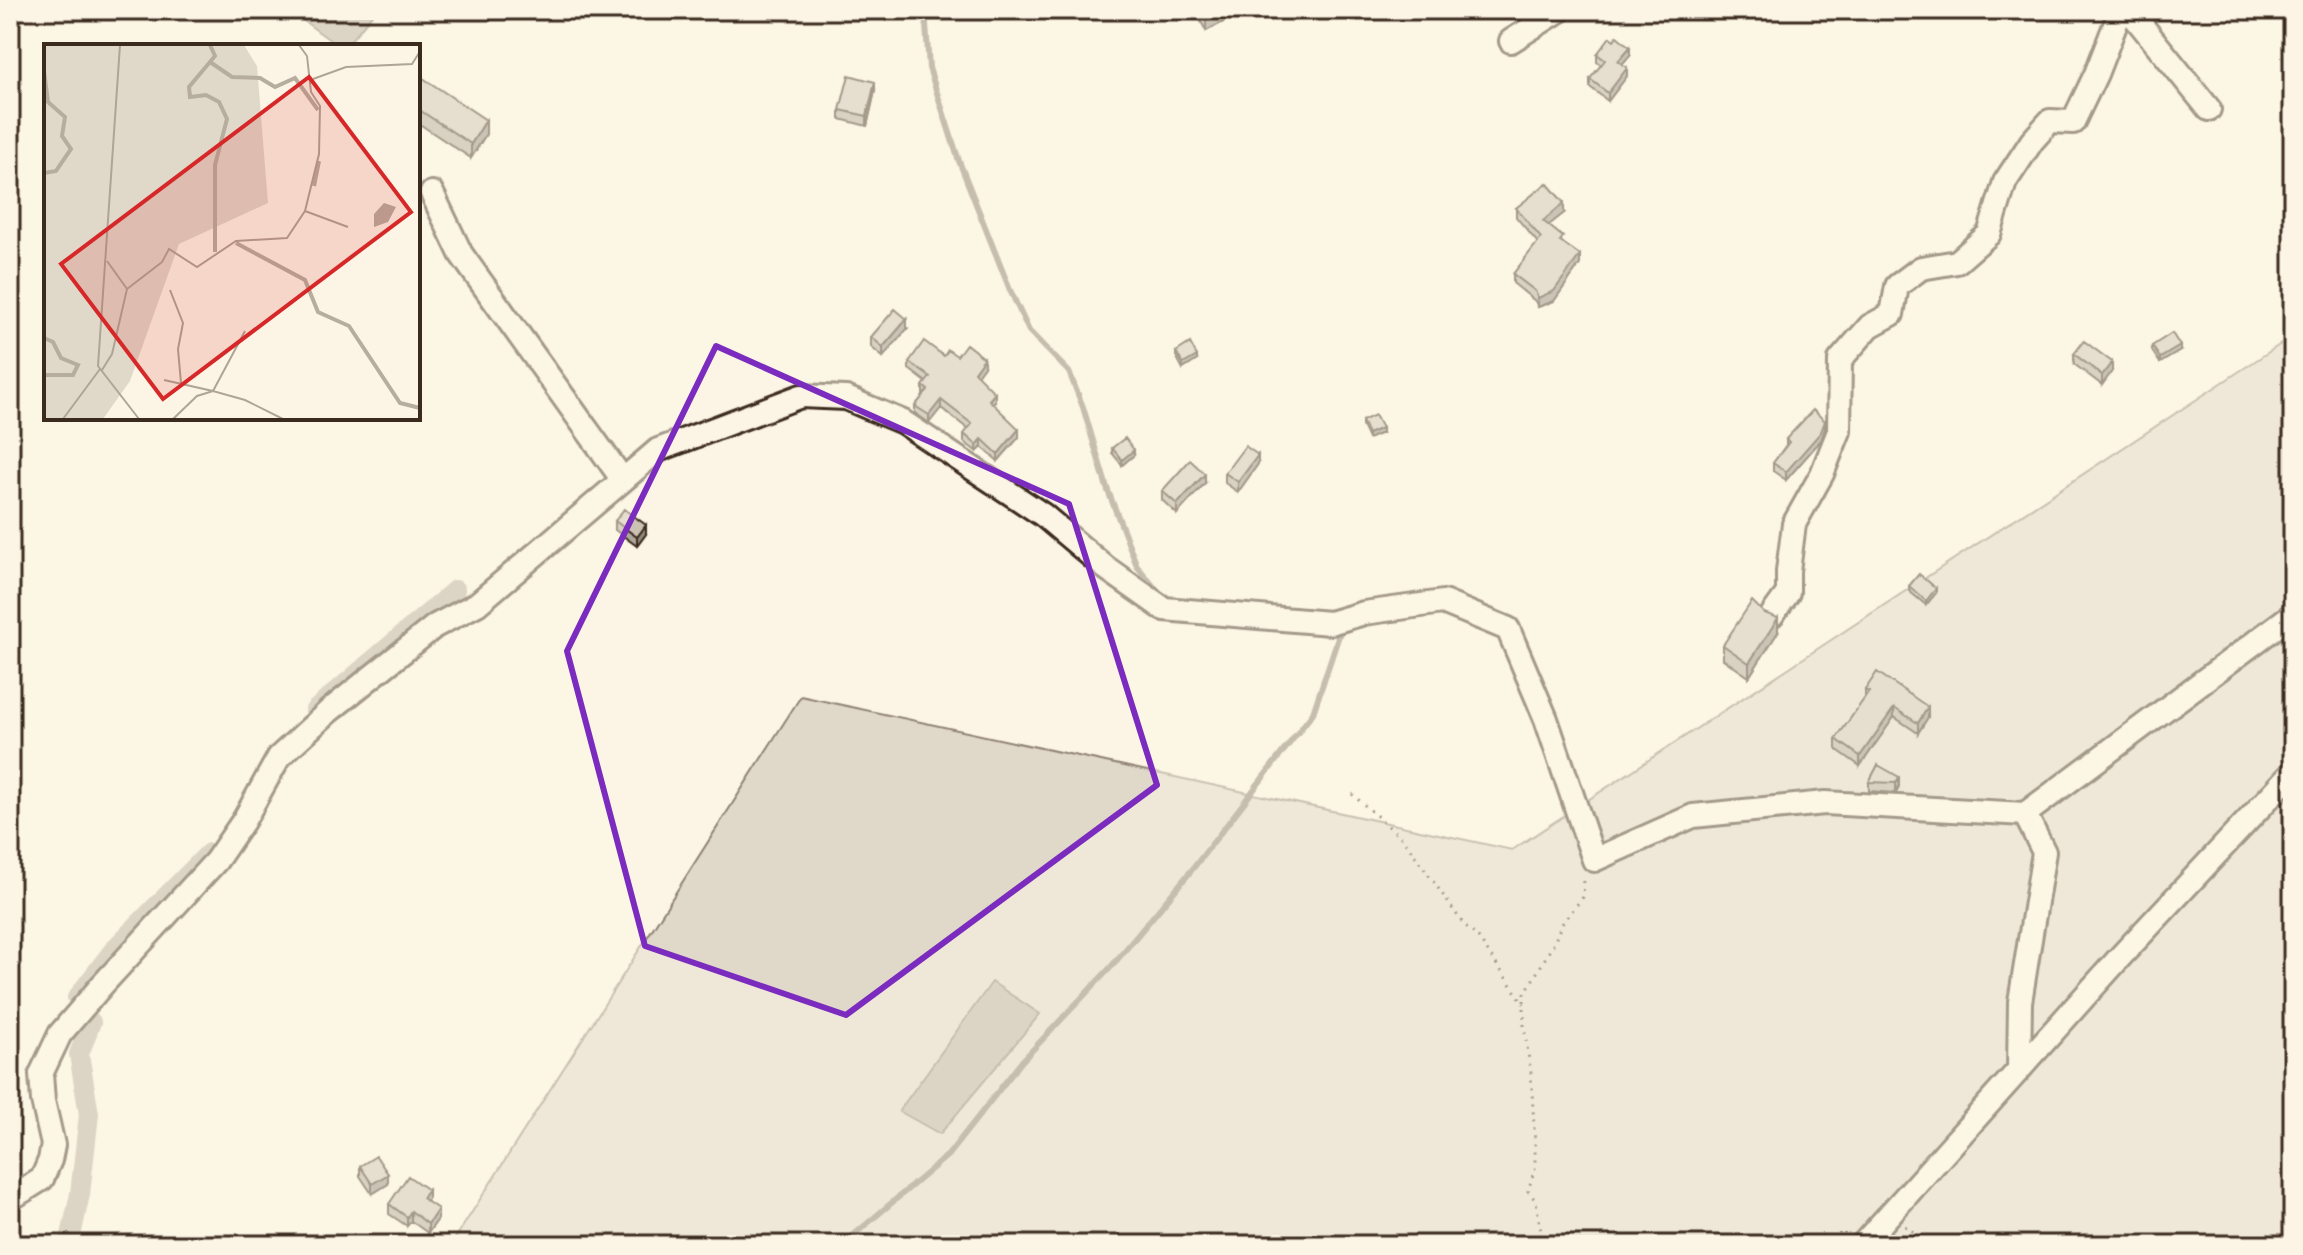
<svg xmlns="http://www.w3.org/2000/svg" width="2303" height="1255" font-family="'Architects Daughter',sans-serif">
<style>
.green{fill:#e0d8c8;stroke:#8e8173;stroke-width:2}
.water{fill:#b7ad9e;stroke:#85796b;stroke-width:2}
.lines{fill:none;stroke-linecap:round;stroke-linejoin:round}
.stream{stroke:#85796b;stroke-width:6}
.canal{stroke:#b7ad9e;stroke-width:20}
.minor-casing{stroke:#3b2a1e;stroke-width:28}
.path{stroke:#3b2a1e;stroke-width:3;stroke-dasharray:2 6;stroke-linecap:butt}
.minor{stroke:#fcf5e5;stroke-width:22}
.wall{fill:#afa79a;stroke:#3b2a1e;stroke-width:2}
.shaded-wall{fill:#8f887d;stroke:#3b2a1e;stroke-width:2}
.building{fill:#ccc2b3;stroke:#3b2a1e;stroke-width:2}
.marked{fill:none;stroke:#7b2cbf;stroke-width:6;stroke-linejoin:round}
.inset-river{fill:none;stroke:#b7ad9e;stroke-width:4}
.inset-road{fill:none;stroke:#afa495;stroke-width:2}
.view{fill:#d62828;fill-opacity:0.15;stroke:#d62828;stroke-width:4}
.inset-edge{fill:none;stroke:#3b2a1e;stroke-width:4}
</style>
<rect width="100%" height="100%" fill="#fcf5e5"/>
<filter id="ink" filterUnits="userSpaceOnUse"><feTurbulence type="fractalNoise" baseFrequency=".0125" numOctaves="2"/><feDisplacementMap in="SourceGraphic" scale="16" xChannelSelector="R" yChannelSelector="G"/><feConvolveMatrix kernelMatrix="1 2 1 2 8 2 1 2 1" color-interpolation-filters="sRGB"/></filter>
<g filter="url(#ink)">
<!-- green -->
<path class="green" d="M2293,336V1245H451L801,696L1512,850Z"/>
<!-- water -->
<path class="water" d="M289,10H376L346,46H338Z
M992,982L1040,1014L940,1134L899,1111Z"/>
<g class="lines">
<!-- stream -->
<path class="stream" d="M925,10L929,68L959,161L1010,290L1029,331L1069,372L1083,407L1107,488L1137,566L1158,592L1175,602
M842,1245L948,1155L1022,1061L1111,967L1191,871L1313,713L1341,629"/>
<!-- canal -->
<path class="canal" d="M315,710L455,590
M77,998L115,948L209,853
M69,1245L80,1194L89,1114L79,1054L91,1022"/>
<defs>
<path id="minor" d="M2129,10L2209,109
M1511,41L1560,10
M432,193L461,254L623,480L658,450L801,396L846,398L903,422L963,462L1043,515L1106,568L1164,609L1330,623L1364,613L1443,602L1508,629L1546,719L1594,860L1693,816L1825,803L2025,814
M1772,615L1788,593V571L1794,524L1822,474L1839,431L1840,360L1870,326L1892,314L1897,286L1921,268L1957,262L1989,234L2005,182L2032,141L2050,121L2073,122L2096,74L2121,10
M2019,1070L2020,1002L2044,852L2025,814L2293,614
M10,1199L42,1179L50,1160L53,1145L43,1101L41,1074L60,1034L103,984L216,861L244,820L279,757L329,711L435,626L477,604L623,480
M1862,1245L2121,956L2293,772"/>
</defs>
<!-- minor casing -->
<use href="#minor" class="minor-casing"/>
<!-- path -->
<path class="path" d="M1352,794L1404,840L1462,922L1479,939L1524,1004
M1905,1226L1932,1245
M1543,1245L1536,1201L1528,1191L1535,1168V1145L1531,1073L1524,1027V995L1554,943L1561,925L1583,897L1584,879"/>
<!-- minor -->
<use href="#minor" class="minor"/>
</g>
<!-- wall -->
<path class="wall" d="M1195,10H1235V16L1206,31Z
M1597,54L1630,55L1622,64L1627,76L1608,101L1590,87V79L1601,65L1597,62Z
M418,85L486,134L471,158L418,123Z
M875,91L867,126L840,119V110Z
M1516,208L1564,213L1548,225L1580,264L1554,301L1538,307L1535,301L1513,283V274L1538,243L1516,217Z
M907,329L883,357L871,347V337Z
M2152,346L2180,351L2160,363L2152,351Z
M1176,352L1197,360L1183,369L1176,356Z
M2074,354L2112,371L2102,385L2074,364Z
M957,356L984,366L977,375L995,401L992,403L1019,437L998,461L982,447L977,452L964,442V434L968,429L941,408L929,423L915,413V406L924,395L923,394V386L926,382L909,369V362Z
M1362,421L1382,433L1368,439L1362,426Z
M1825,429L1821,440L1786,480L1773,471V463L1786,445V439Z
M1112,448L1134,455L1122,465L1112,453Z
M1258,464L1238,492L1225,483V473Z
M1205,483L1177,514L1162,500V491Z
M615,521L646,534L637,546L615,530Z
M1909,586L1936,593L1926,605L1909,591Z
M1778,632L1749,677L1723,659V645Z
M1865,690L1928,717L1918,733L1894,717L1860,766L1836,749V739L1865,698Z
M1878,765L1899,786L1896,793L1869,791V782Z
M360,1166L388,1184L372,1194L360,1176Z
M428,1199L427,1201L438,1219L428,1233L411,1221L407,1226L389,1214V1204Z"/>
<!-- shaded-wall -->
<path class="shaded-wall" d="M1229,10H1235V16L1206,31V21Z
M1630,47V55L1618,69V61Z
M1627,68V76L1608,101V93Z
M875,82V91L867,126V116Z
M486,120V134L471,158V144Z
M1564,203V213L1543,230V221Z
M1580,255V264L1554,301L1538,307V298Z
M907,319V329L883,357V347Z
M2180,346V351L2160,363V358Z
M1197,356V360L1183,369V364Z
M984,358V366L974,380V372Z
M2112,362V371L2102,385V375Z
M995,393V401L989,407V400Z
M941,400V408L929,423V415Z
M1825,421V429L1821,440L1786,480V472Z
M1382,428V433L1368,439V434Z
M1019,429V437L998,461V454Z
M982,439V447L977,452V445Z
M1134,450V455L1122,465V460Z
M1258,455V464L1238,492V482Z
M1205,474V483L1177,514V504Z
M646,525V534L637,546V537Z
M1936,588V593L1926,605V601Z
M1778,618V632L1749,677V663Z
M1928,707V717L1918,733V723Z
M1894,708V717L1860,766V756Z
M1899,777V786L1896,793V783Z
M388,1174V1184L372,1194V1184Z
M428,1190V1199L422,1207V1198Z
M438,1209V1219L428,1233V1224Z
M411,1211V1221L407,1226V1217Z"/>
<!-- building -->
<path class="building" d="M1200,10H1229L1206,21Z
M1617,36L1630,47L1618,61L1627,68L1608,93L1590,79L1605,60L1597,54L1610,37L1614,40Z
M849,75L875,82L867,116L840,110Z
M423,78L486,120L471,144L418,109V85Z
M1547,183L1564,203L1543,221L1563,237L1560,241L1580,255L1554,291L1538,298L1535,291L1513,274L1541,238L1516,208Z
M895,309L907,319L883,347L871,337Z
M2172,333L2180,346L2160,358L2152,346Z
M924,341L944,356L948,350L957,356L966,344L984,358L974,372L995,393L989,400L1019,429L998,454L982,439L977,445L964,434L972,424L941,400L929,415L915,406L928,390L923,386L930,377L909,362Z
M2084,341L2112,362L2102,375L2074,354Z
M1190,343L1197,356L1183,364L1176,352Z
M1813,410L1825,421L1821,432L1786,472L1773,463L1789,442L1786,439Z
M1375,415L1382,428L1368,434L1362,421Z
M1125,438L1134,450L1122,460L1112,448Z
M1245,446L1258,455L1238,482L1225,473Z
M1190,460L1205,474L1177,504L1162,491Z
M624,509L646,525L637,537L615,521Z
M1919,574L1936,588L1926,601L1909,586Z
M1752,601L1764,613L1778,618L1749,663L1723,645Z
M1877,672L1928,707L1918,723L1894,708L1860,756L1836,739L1869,692L1865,690Z
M1878,765L1899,777L1896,783L1869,782Z
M376,1156L388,1174L372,1184L360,1166Z
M408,1176L428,1190L422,1198L438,1209L428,1224L411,1211L407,1217L389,1204Z"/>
</g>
<!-- marked area -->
<path d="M0 0H2303V1255H0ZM716,346L1069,504L1157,785L846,1015L645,946L567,651Z" fill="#fcf5e5" fill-opacity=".55" fill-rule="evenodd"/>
<path class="marked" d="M716,346L1069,504L1157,785L846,1015L645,946L567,651Z"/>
<!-- overview -->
<g transform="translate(44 44)">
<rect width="376" height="376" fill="#fcf5e5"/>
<path d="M0,1H200L213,22L224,159L135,200L86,337L59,375H0Z" fill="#e0d8c8"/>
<path d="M340,159L352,163L344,178L330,183V170Z" fill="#b7ad9e"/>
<path class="inset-river" d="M166,1L171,12L145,43L146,53L162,51L175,58L183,75L171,121V208M166,18L188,33L216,34L231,43L251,34L274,66M0,27L4,58L21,73L18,92L27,105L12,127L0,129M270,142L275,117M192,199L261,236L274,268L305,282L356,359L376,364M0,294L9,298L17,314L34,321L29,331H0"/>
<path class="inset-road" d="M76,1L54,322L95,375M255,1L263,12L267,48L276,62L275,110L261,167M269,35L302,23L368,20L375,9M83,245L118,218L125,205L153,223L192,197L243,194L261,167L304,183M126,246L139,279L134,305L137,339M58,326L68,310L83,245L63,217M120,336L169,347L201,287M19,375L56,325M129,375L153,352L169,347L201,356L239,375"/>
<path class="view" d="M265,33L367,168L119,355L17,220Z"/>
<rect width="376" height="376" class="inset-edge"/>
</g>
<!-- margin -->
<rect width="2303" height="1255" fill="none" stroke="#fcf5e5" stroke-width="40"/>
<rect x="20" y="20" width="2263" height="1215" fill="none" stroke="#3b2a1e" stroke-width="3" filter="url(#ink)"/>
</svg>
